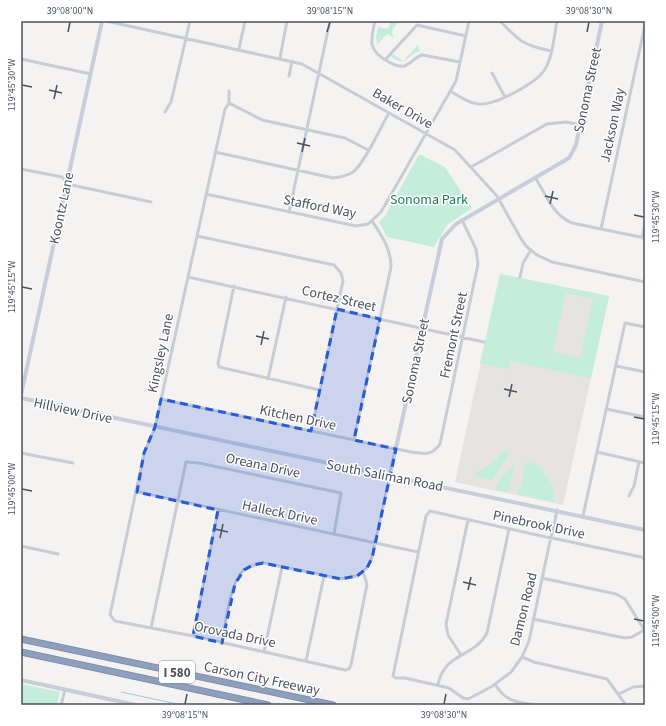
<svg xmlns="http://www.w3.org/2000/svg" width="666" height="726" font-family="'Source Sans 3',sans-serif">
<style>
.education{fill:#e5e4e3}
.green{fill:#c5eddb;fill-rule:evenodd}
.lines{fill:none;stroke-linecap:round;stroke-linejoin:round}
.stream{stroke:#96cae6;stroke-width:1}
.highway-casing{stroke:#7989a8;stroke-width:7}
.street{stroke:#c7ccd5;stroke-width:3}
.secondary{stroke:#c7cdd9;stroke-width:4}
.highway{stroke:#8e9ebc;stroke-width:5.5}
.marked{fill:#295bd8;fill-opacity:0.2;stroke:#295bd8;stroke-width:3;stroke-dasharray:8 5;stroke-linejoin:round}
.ticks{fill:none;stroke:#4b525e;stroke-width:1.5}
.labels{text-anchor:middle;stroke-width:3;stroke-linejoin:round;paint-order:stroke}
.shield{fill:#fff;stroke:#81868e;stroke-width:1}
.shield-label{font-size:13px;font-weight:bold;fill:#4b525e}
.street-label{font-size:14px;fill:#4b525e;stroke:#fff}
.park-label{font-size:14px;fill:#1f7c5c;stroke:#fff}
.neatline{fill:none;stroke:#4b525e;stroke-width:1.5}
.ticks-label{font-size:10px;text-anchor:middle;fill:#4b525e}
</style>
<rect width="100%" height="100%" fill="#f4f3f2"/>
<!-- education -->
<path class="education" d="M500,274L609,296L563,505L455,482Z"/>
<!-- green -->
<path class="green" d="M391,21H399L392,30L393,32L392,34L395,38L387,34L377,45L376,37L378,27L388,29Z
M418,45L420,51C406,55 408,68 391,57L393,54L403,61Z
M421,155L445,167L472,208L447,225L434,247L387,237L379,222L385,216L418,156Z
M500,274L609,296L591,378L510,361L508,369L480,363ZM566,293L593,299L580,358L553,352Z
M505,451H508L509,455L492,480L476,477L474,474L498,459V455Z
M528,462L539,465L554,487L553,502L517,494L518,487H521L525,467L523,465Z
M513,465L514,466L509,491L506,492L497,490L496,487L502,476L509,471Z
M21,684L60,692L57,705H21Z"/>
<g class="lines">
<!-- stream -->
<path class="stream" d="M121,692L182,705"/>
<defs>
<path id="highway" d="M21,639L333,705
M21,652L268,705"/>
</defs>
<!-- highway casing -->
<use href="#highway" class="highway-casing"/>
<!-- street -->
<path class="street" d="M106,21L302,64L455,150L497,196L520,237L526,246L537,255L552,262L645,282
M375,21C370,42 368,51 389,62C394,65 398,67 404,66C411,64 415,57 422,55L460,62
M500,21C519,41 523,45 551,51
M239,49L245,21
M280,58L287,21
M21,59L91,74
M385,60L417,25L466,36
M492,73L505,97
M289,76L292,61
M229,91V103L225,109L155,427L144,453L110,615L115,621L193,636L345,670L349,669L351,665L367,584L363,572
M450,91C459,96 468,103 478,104C494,106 537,83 545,69C553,56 554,36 557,21
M229,103L262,120L345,138L368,150
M165,112L171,102L190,21
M215,152L333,178C341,177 347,176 353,172C365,163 381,126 389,113
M471,167L547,124L566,122L580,125
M21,169L62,177L67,184L151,202
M536,179C547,196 552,214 572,223L645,238
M206,194L356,226L368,224L381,212L456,81L469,21
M289,212L330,21
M601,229L645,25
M197,236L334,265L341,273L343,281L311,431
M642,238L645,223
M188,277L484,342
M520,277L523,263L531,250
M234,286L218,363L219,367L320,390
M616,366L645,372
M268,379L286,297
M161,399L411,452C424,454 432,456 440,444L478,264L476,249L462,220
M606,409L645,417
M354,440L391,267C391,249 382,236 372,221
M597,452L645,463
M21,453L73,463
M137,492L418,552
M629,496L634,486L639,462
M557,510C555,521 553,531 550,541L529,641L522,657L511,672L491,687L468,699L463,698L449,688L405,678H396L393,676L426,516L430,511L546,537L557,539L641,557L645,559
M583,516L625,323L645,327
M21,546L58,554
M542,578L616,594L625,599L645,631
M533,619L625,638L632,637L644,630
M151,628L186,462L199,463L341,493L334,534
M193,636L218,510
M222,643C226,623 229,585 243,571C248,566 256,565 263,563L341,579L357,576L367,568L372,558L390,475
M264,652L282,567
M461,655L448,635L446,624L468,520
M522,657L534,662L607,679L626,705
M306,661L324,576
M438,684C446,651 474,658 487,633L509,529
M495,684C506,702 515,701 534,705
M619,694L633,687L645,686
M61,705L65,690"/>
<!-- secondary -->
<path class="secondary" d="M21,395L102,21
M21,398L645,530
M390,475L442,239L456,224L569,158L576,145L602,21
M21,680L136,705"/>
<!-- highway -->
<use href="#highway" class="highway"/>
</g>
<!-- marked area -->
<path class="marked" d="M337,309L380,319L354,440L396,449L372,558L367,568L357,576L341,579L263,563L253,565L244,570L235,584L222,643L193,636L218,510L137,492L144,453L155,427L161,399L311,431Z"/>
<!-- ticks -->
<path class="ticks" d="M68,32L70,22M327,32L330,22M587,32L589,22M22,85L32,87M49,90L62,93M54,99L57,85M297,143L310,146M302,152L305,138M545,196L558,199M550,204L553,191M634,215L644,217M22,287L32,289M256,336L269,339M261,345L264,331M504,389L517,392M509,397L512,384M634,417L644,419M22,489L32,491M215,529L228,532M220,538L223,524M463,582L476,585M468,590L471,577M634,619L644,621M185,704L187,694M444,704L446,694"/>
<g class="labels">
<!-- shield labels -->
<rect class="shield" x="159" y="661" width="36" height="22" rx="3"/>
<g class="shield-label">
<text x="177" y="677">I 580</text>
</g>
<!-- street labels -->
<g class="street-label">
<text transform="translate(587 90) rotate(-78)" y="5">Sonoma Street</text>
<text transform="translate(403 108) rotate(30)" y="5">Baker Drive</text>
<text transform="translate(612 125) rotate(-78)" y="5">Jackson Way</text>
<text transform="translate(320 206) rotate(11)" y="5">Stafford Way</text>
<text transform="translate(61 208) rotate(-78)" y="5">Koontz Lane</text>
<text transform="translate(339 298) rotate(13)" y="5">Cortez Street</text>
<text transform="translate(453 335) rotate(-78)" y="5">Fremont Street</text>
<text transform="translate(160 353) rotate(-78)" y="5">Kingsley Lane</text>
<text transform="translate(415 361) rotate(-78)" y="5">Sonoma Street</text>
<text transform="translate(73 410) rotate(12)" y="5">Hillview Drive</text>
<text transform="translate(298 417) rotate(12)" y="5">Kitchen Drive</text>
<text transform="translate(263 465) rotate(12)" y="5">Oreana Drive</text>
<text transform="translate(385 475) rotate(11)" y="5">South Saliman Road</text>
<text transform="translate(280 512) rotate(12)" y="5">Halleck Drive</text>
<text transform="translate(539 524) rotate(12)" y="5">Pinebrook Drive</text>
<text transform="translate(523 609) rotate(-76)" y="5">Damon Road</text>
<text transform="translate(235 634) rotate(12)" y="5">Orovada Drive</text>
<text transform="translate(262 678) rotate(12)" y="5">Carson City Freeway</text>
</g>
<!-- park labels -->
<g class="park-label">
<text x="429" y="204">Sonoma Park</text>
</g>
</g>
<!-- border -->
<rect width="666" height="726" fill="none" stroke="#ffffff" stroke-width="44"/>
<rect x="22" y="22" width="622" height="682" class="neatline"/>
<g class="ticks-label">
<text x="70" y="14">39°08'00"N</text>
<text x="330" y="14">39°08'15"N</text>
<text x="589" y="14">39°08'30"N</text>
<text transform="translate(11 85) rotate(-90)" y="4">119°45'30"W</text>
<text transform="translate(655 217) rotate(-90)" y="4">119°45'30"W</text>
<text transform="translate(11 287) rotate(-90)" y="4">119°45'15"W</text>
<text transform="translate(655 419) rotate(-90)" y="4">119°45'15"W</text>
<text transform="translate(11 489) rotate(-90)" y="4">119°45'00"W</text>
<text transform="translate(655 621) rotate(-90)" y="4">119°45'00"W</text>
<text x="185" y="718">39°08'15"N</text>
<text x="444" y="718">39°08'30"N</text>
</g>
</svg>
